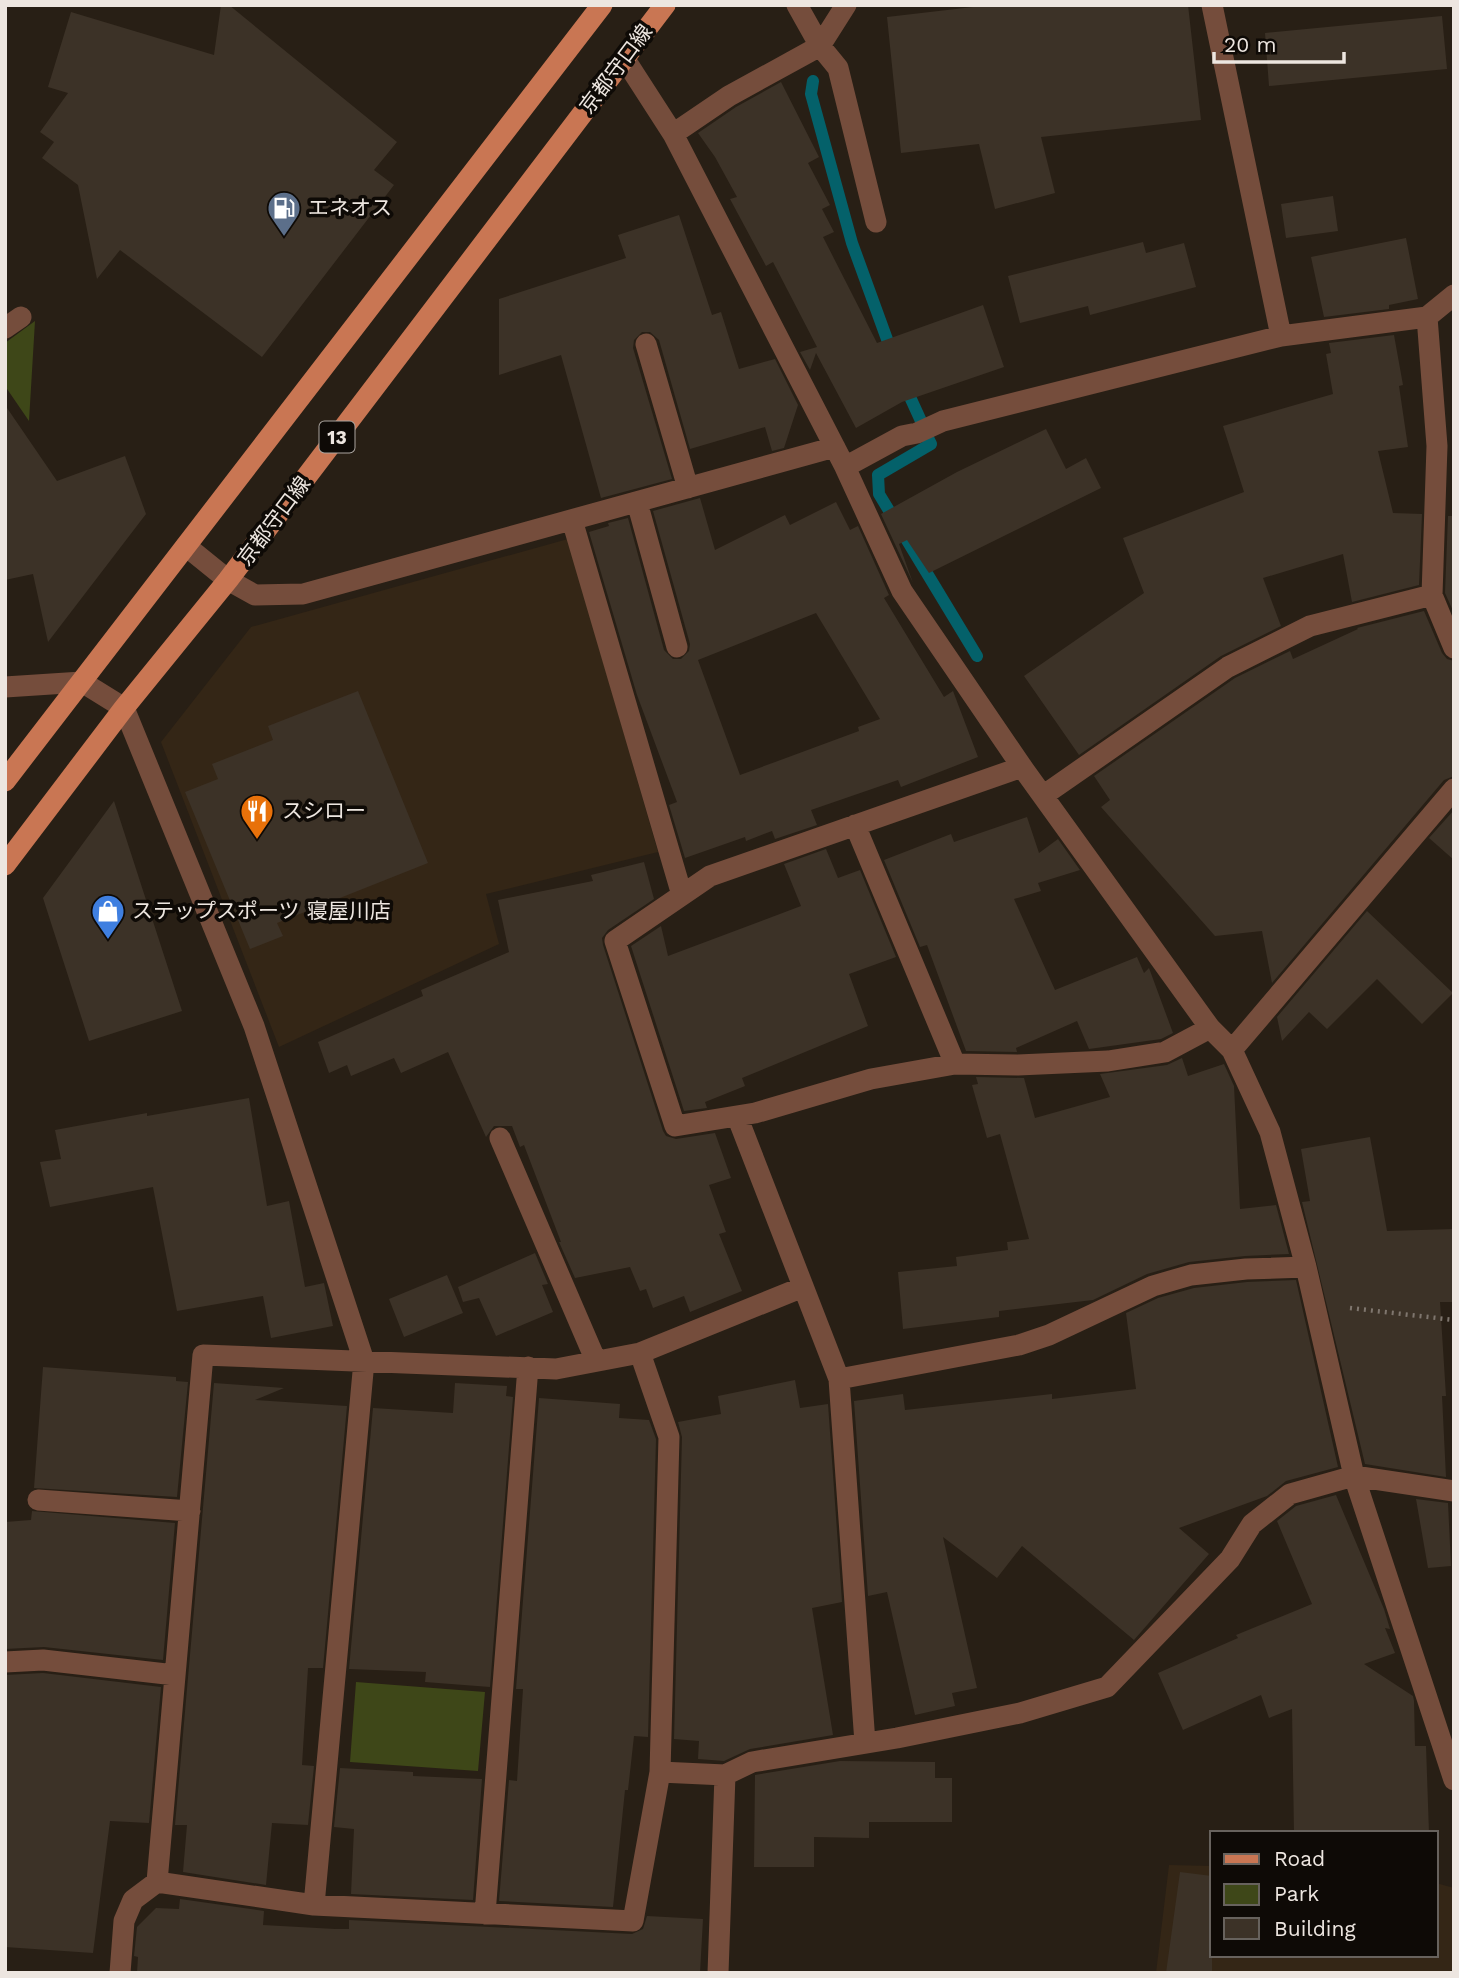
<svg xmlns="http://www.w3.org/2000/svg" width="1459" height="1978" font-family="'Work Sans','Noto Sans JP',sans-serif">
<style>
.built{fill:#342616}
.green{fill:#3e4718}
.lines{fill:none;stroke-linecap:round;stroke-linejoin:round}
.stream{stroke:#04616a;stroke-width:12}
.building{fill:#3c3227;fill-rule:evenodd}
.path{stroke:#7f766e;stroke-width:4.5;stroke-dasharray:2 5;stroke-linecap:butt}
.minor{stroke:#754d3c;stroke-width:21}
.major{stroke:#c97653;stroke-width:21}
.labels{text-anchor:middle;stroke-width:7;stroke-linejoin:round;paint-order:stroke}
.shield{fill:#0e0a06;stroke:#aaa49f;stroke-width:2}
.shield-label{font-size:19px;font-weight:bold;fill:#ede6e0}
.street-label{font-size:21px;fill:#ede6e0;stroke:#0e0a06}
.poi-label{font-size:21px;fill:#ede6e0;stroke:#0e0a06;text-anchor:start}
</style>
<rect width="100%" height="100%" fill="#281f15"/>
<!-- built -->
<path class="built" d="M568,539L658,852L486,894L499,944L279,1047L161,742L251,627Z
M1169,1865L1212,1866V1955H1436V1883L1454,1888V1973H1156Z"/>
<!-- green -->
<path class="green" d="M35,321L29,421L5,386V343Z
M356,1682L485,1692L478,1771L350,1762Z"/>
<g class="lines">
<!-- stream -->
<path class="stream" d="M813,81L811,94L852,243L892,353
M905,386L921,421
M926,434L931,444L878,475L879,494L977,656"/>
</g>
<!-- building -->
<path class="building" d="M221,5H229L397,142L374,170L394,185L262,357L120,250L97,279L78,185L42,158L54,142L40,132L68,93L48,87L71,12L214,55Z
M990,5H1188L1201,120L1041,137L1055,193L995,209L979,144L901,153L887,17Z
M1442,16L1447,69L1269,86L1265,33Z
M781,82L819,157L808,163L830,205L822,209L834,232L823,237L877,343L983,305L1004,367L902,402L856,428L816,353L810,370L800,352L817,347L773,262L766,266L730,199L737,197L715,157L698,133L736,107Z
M1333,196L1338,231L1286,238L1281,204Z
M679,215L712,315L721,312L739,369L775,359L798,405L784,448L772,451L765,427L690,449L659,340L650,332H642L634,340L633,348L672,479L601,498L561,355L499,375V299L626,258L618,235Z
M1406,238L1418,299L1389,305V309L1324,317L1311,257Z
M1143,242L1146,253L1184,243L1196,287L1090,315L1088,306L1020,323L1008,276Z
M1394,335L1403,385L1399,386L1408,447L1378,451L1393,513L1422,514L1419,585L1352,602L1343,554L1263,578L1281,626L1221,656L1079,755L1024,676L1144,593L1123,538L1244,492L1223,426L1333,394L1326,354L1331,353L1329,343Z
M5,405L57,481L125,456L146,514L48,642L33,574L5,580Z
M1046,429L1066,469L1086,458L1101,488L929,573L907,540L899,544L913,583L881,514L957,472Z
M700,498L715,550L785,515L790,525L836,502L850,530L858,526L889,595L884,598L944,697L953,691L978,757L901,787L898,780L811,810L817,825L775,839L772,831L746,841L745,837L685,858L669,805L677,802L637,695L589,532L609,526L608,523L628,518L664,650L673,659H681L689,651L690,644L653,511ZM816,613L880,719L858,727L859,731L740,775L698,660Z
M1448,516H1454V613L1445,593Z
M1424,611L1442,653L1447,659L1454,661V776L1444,780L1272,983L1262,931L1215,936L1101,807L1110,800L1094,776L1235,678L1290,651L1293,659L1358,629L1357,628Z
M358,691L428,863L277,923L283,936L250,949L185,792L218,779L212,764L273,740L268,726Z
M114,801L182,1011L89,1041L43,898Z
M1454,810V860L1429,838Z
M1027,817L1039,853L1058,839L1080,870L1038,883L1041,891L1014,899L1055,990L1137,957L1144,973L1149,968L1173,1033L1161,1039L1089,1049L1077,1021L1016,1048L1017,1052L966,1051L927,945L920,947L884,860L951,834L954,842Z
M826,849L838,878L860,870L896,957L849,974L868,1026L742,1078L745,1086L705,1102L707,1108L684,1111L631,946L661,926L668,956L801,906L784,864Z
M644,862L654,899L608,930L602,938L603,945L663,1131L666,1136L676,1139L715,1133L731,1178L709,1185L726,1232L719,1234L742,1291L690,1312L684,1296L653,1308L646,1289L640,1291L630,1267L575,1278L559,1242H561L524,1145L520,1147L512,1126H494L486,1137L448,1052L401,1073L394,1058L351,1076L347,1065L329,1073L318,1042L423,996L421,990L509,952L498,900L593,881L591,875Z
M1367,911L1453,993L1422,1024L1377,979L1327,1029L1309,1012L1282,1041L1277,1017Z
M1182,1058L1188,1076L1224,1064L1234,1086L1240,1209L1276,1205L1289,1254L1245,1256L1189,1262L1147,1274L1093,1300L999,1311V1317L903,1329L898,1272L957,1266L956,1257L1008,1250L1007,1242L1029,1239L1000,1134L987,1138L972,1085L978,1084L976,1077L1024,1078L1035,1118L1110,1097L1100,1074L1167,1065Z
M249,1098L267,1206L289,1201L305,1287L324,1283L333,1326L271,1338L263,1296L177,1311L153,1187L50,1207L40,1162L61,1159L55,1130L147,1113V1116Z
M1370,1137L1387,1231L1454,1229V1302H1440L1446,1396H1442L1446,1477L1365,1464L1302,1202L1310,1201L1301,1149Z
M535,1253L548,1284L542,1285L553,1312L496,1336L479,1298L463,1302L458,1287Z
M447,1275L463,1313L404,1337L389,1299Z
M1296,1280L1338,1467L1286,1481L1267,1496L1179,1528L1209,1554L1134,1640L1022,1546L997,1578L943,1537L977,1688L952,1693L955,1706L915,1715L887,1592L868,1596L854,1401L903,1394L905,1410L1052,1394V1399L1136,1389L1126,1313L1158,1298L1194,1288L1247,1282Z
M43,1367L176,1377V1381L188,1382L177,1497L34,1488Z
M795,1380L800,1408L828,1404L842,1602L812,1608L833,1735L750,1749L724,1761L698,1759L699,1741L674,1739L682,1437L678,1422L721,1414L718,1396Z
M214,1383L284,1388L255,1400L347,1406L323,1668H308L302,1765L314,1766L308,1825L272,1823L266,1885L183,1872L187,1825H175Z
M455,1383L507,1386L506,1396L513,1397L490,1687L425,1682L426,1672L349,1669L373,1408L453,1413Z
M539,1398L620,1404L619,1418L649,1420L656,1439L648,1737L634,1736L628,1790H625L613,1907L499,1901L509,1780L517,1781L523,1689H516Z
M1336,1495L1384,1609L1390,1629L1385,1628L1395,1653L1364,1664L1413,1696L1414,1701L1415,1746H1426L1429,1833H1294L1292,1709L1269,1718L1261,1695L1183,1730L1158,1673L1238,1638L1236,1635L1312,1604L1277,1521L1296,1506Z
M1416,1499L1448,1503L1451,1566L1428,1568Z
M32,1511L175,1523L163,1660L44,1647L5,1649V1522L31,1520Z
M43,1673L161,1687L149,1823L110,1821L93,1953L5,1947V1675Z
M840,1761L935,1762V1778H952V1822H869V1838L814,1837V1867H754L755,1775Z
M340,1768L413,1772V1776L482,1779L473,1900L351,1894L354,1829L334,1827Z
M1180,1872L1212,1876V1973H1166Z
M180,1899L264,1911L263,1925L335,1929H349V1920L632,1934L643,1929L647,1916L703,1919L700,1973H137L138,1957L134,1956L137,1927L156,1908L179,1909Z"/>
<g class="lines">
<!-- path -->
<path class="path" d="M1350,1308L1454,1320"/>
<!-- minor -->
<path class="minor" d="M797,5L820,46L846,5
M624,58L673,134L845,467L902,591L1022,767L1210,1028L1232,1050L1270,1132L1306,1267L1354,1476L1454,1780
M673,134L729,96L820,46L838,68L876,222
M5,328L21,317
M1281,336L1427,317
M646,344L688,488
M845,467L902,436L917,433L943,421L1281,336L1212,5
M637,502L677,647
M572,520L682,895
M186,546L228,580L255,595L303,594L835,447
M1432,595L1454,648
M5,687L82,682L124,708L254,1026L364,1361L314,1905
M1022,767L710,876L615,941L675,1126L755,1113L871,1079L955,1064L1018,1065L1108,1061L1165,1052L1210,1028
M1044,795L1228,667L1310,626L1432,595L1437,446L1427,317L1454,295
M855,825L955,1064
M1232,1050L1454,789
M737,1116L839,1379L865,1743
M500,1138L596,1361
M839,1379L1019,1345L1049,1335L1153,1286L1191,1275L1246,1269L1306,1267
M38,1500L190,1511
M5,1662L43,1660L175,1675
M660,1772L725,1775L752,1762L897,1738L1020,1713L1107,1687L1230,1559L1252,1524L1290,1494L1354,1476L1454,1491
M157,1882L203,1355L556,1369L640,1353L803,1287
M485,1914L528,1367
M120,1973L124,1921L133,1900L157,1882L314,1905L633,1921L660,1772L669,1437L640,1353
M718,1973L725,1775"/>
<!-- major -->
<path class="major" d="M5,781L602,5
M5,865L124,708L228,580L665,5"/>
</g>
<!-- icons -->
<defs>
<symbol id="fuel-pin" viewBox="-11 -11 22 30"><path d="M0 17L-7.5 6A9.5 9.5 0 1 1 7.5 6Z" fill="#5c6f8a" stroke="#0e0a06"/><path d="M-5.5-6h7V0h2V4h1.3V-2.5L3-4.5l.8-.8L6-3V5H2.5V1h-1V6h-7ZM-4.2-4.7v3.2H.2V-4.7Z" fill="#fff"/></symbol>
<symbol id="restaurant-pin" viewBox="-11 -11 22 30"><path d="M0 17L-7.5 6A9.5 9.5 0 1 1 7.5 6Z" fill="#e8710a" stroke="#0e0a06"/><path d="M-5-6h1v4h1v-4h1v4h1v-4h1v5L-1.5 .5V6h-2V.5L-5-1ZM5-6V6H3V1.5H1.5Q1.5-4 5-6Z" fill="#fff"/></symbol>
<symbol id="shop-pin" viewBox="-11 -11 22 30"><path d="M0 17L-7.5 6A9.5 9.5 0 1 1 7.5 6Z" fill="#3f7fe0" stroke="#0e0a06"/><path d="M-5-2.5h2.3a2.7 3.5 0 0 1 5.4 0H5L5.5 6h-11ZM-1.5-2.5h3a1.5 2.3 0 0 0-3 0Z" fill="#fff"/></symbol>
</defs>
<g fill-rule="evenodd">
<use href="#fuel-pin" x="265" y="189" width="38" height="52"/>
<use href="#restaurant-pin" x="238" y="792" width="38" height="52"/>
<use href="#shop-pin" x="89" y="892" width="38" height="52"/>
</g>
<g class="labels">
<!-- shield labels -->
<rect class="shield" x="319.5" y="421.5" width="35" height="31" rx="5"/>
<g class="shield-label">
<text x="337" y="444">13</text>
</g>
<!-- street labels -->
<g class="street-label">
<text transform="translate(616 69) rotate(-53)" y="7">京都守口線</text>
<text transform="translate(274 521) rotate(-53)" y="7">京都守口線</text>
</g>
<!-- poi labels -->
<g class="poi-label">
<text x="308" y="215">エネオス</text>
<text x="282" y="818">スシロー</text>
<text x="132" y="918">ステップスポーツ 寝屋川店</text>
</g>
</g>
<!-- border -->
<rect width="1459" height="1978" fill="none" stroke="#ede6e0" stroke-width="14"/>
<!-- legend -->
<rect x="1210" y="1831" width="228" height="126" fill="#0e0a06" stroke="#67625d" stroke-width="2"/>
<rect x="1224" y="1854" width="35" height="10" fill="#c97653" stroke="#67625d" stroke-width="2"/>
<text x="1274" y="1866" font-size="21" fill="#ede6e0">Road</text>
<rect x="1224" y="1884" width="35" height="21" fill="#3e4718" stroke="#67625d" stroke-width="2"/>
<text x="1274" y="1901" font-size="21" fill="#ede6e0">Park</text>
<rect x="1224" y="1918" width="35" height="21" fill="#3c3227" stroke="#67625d" stroke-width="2"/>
<text x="1274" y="1936" font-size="21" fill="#ede6e0">Building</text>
<!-- scale -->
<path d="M1214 52v10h130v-10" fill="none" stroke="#ede6e0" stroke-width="3.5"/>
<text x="1224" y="52" font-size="21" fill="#ede6e0" stroke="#0e0a06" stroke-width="5" paint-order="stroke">20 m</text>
</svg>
